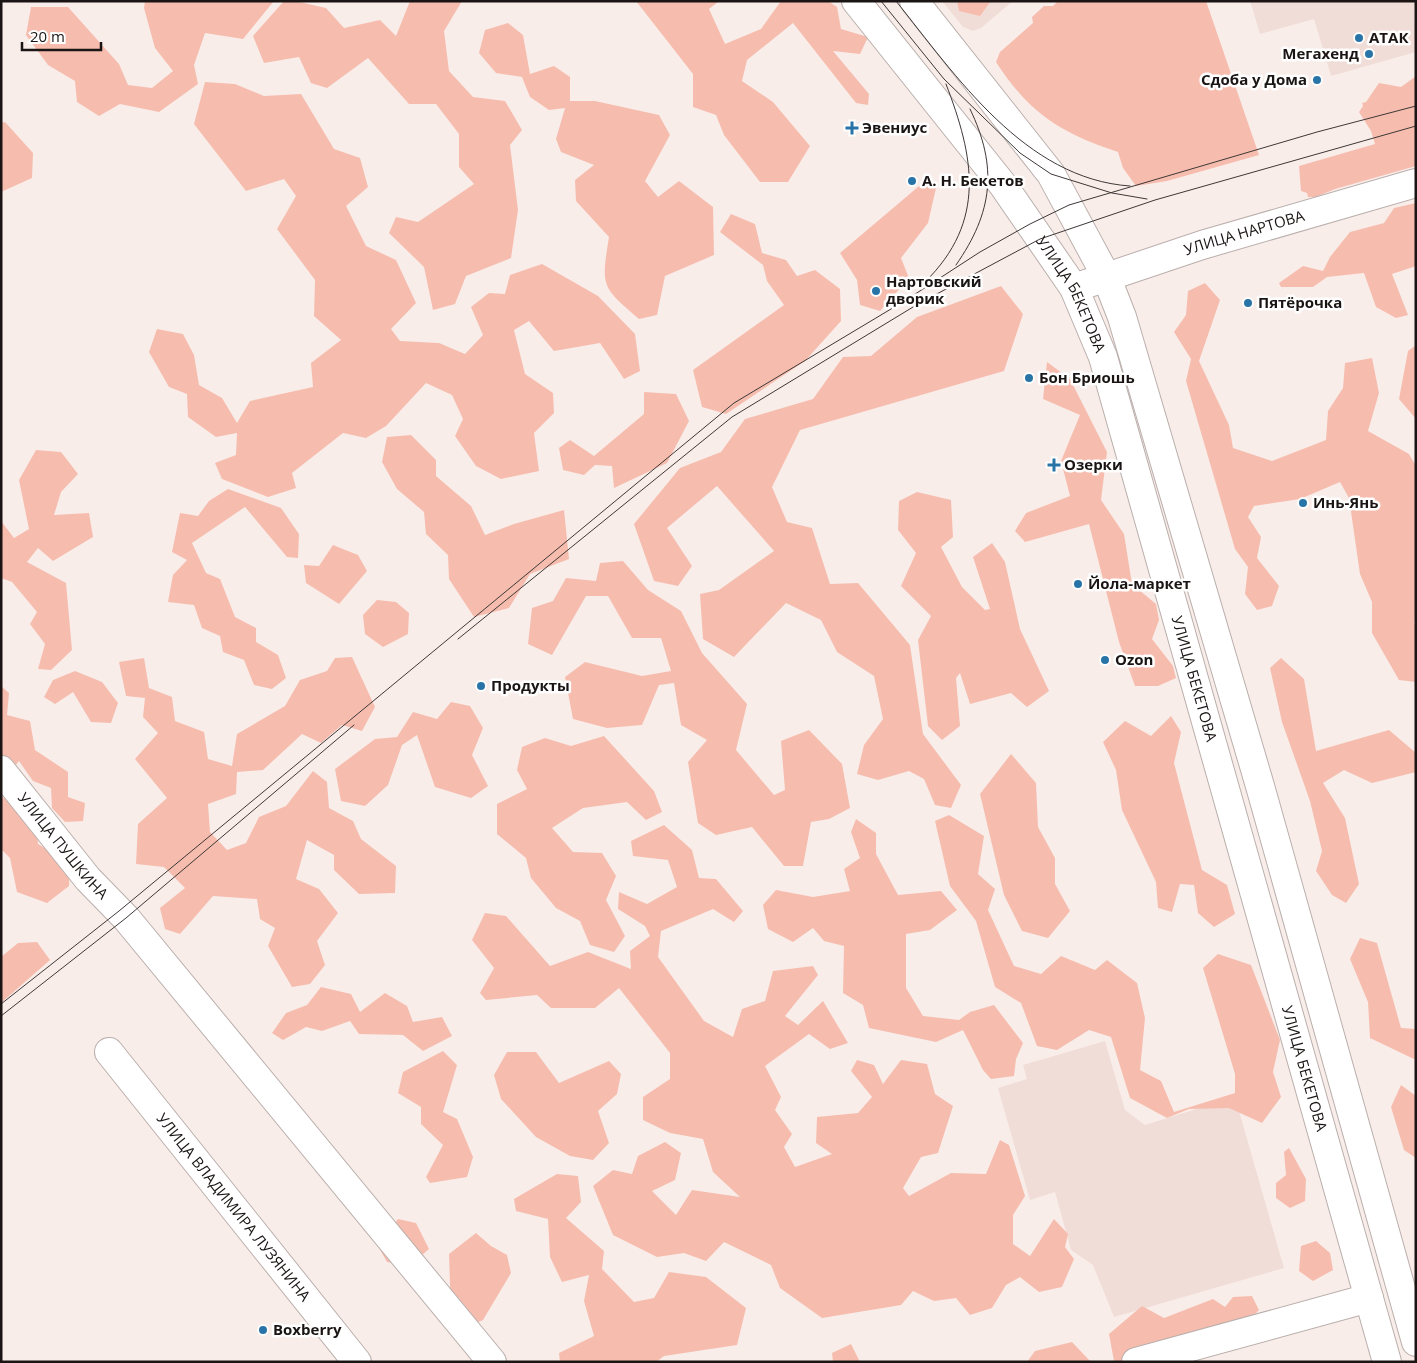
<svg xmlns="http://www.w3.org/2000/svg" width="1417" height="1363" font-family="'Open Sans',sans-serif">
<style>
.built{fill:#f1ddd7}
.green{fill:#f6bdae}
.lines{fill:none;stroke-linecap:round;stroke-linejoin:round}
.minor-casing{stroke:#baafac;stroke-width:30}
.major-casing{stroke:#baafac;stroke-width:30}
.minor{stroke:#fff;stroke-width:28}
.major{stroke:#fff;stroke-width:28}
.tram{stroke:#3e3836;stroke-width:1}
.poi-dot{fill:#2974a7;stroke:#fefefe;stroke-width:2}
.labels{text-anchor:middle;stroke-width:5;stroke-linejoin:round;paint-order:stroke}
.poi-label{font-size:15px;font-weight:bold;fill:#1a1514;stroke:#fefefe;text-anchor:start}
.street-label{font-size:15px;fill:#1a1514;stroke:#fefefe}
</style>
<rect width="100%" height="100%" fill="#f9edea"/>
<!-- built -->
<path class="built" d="M942,1H1013L981,28L973,31L963,27Z
M1250,1H1416V52L1331,76L1314,19L1260,34Z
M1105,1041L1125,1110L1145,1125L1235,1097L1284,1268L1114,1317L1093,1265L1071,1250L1055,1192L1030,1200L998,1088L1027,1079L1023,1065Z"/>
<!-- green -->
<path class="green" d="M145,1H274L243,39L205,33L194,65L198,84L159,112L120,104L99,116L77,102L75,81L48,65L26,35L31,7H68L119,64L128,85L152,88L173,71L155,48L144,8Z
M284,1H295L326,8L344,28L380,20L396,36L410,1H462L444,31L449,71L473,97L505,101L522,130L510,145L518,210L511,258L466,276L455,304L433,310L424,267L389,233L396,217L418,222L474,184L459,167V134L436,104H409L368,58L327,88L311,83L299,57L264,63L253,36Z
M636,1H719L709,9L725,44L761,29L781,1H828L837,7L841,29L868,37L860,54L833,51L869,94L868,105L856,103L793,23L747,60L742,81L773,102L810,146L788,182H760L724,135L716,115L693,107V74Z
M957,1H991L980,16L959,11Z
M1058,1H1206L1259,155L1167,181L1136,186L1123,168L1118,152C1060,133 1029,113 996,62L1000,52L1033,23L1032,17L1044,6H1053Z
M508,23L523,35L530,74L554,66L570,77V101H595L659,115L670,135L645,181L658,197L679,181L713,207L714,255L665,276L657,315L639,319C601,286 601,287 609,237L576,201L575,180L594,165L561,152L556,139L565,108L549,110L530,97L522,77L496,73L479,53L485,30Z
M1416,76V166L1335,189L1316,197H1308L1307,193L1301,191L1299,166L1375,144L1371,131L1359,112L1363,106L1362,103L1366,102L1379,83L1401,87Z
M205,82L235,84L264,96L301,94L334,149L360,158L368,187L346,206L366,246L396,260L416,303L391,329L400,341L439,343L465,354L483,335L471,307L489,293L505,294L510,275L542,264L598,296L635,334L640,371L624,379L600,343L554,351L529,321L514,330L525,374L553,393L554,413L534,433L539,471L501,479L476,466L455,436L463,419L452,395L426,383L386,426L366,438L343,433L292,473L296,488L268,497L222,479L215,463L236,455L237,433L216,437L188,417L187,394L169,387L149,352L157,329L183,334L194,355L199,385L222,398L237,423L250,401L313,387L311,363L341,340L314,316L315,280L277,229L296,196L284,179L246,191L194,124Z
M5,122L33,153L32,178L1,192V123Z
M925,181L936,188L928,223L901,258L909,278L880,311L860,305L857,280L840,253Z
M1416,203V266L1392,274L1408,315L1396,318L1376,307L1364,273L1327,277L1313,287H1281L1279,283L1303,266L1323,271L1330,257L1350,232L1384,223L1394,208Z
M731,214L755,224L762,253L786,260L797,276L815,270L840,289L841,321L805,361L726,414L702,407L693,370L784,305L767,281L763,265L720,232Z
M1205,283L1220,300L1199,361L1229,425L1233,448L1272,461L1326,440L1328,411L1343,388L1345,363L1372,358L1379,393L1368,431L1409,454L1416,466V621L1414,622L1416,627V682L1399,680L1372,633V602L1360,574L1349,498L1340,482L1300,499L1254,506L1248,517L1261,537L1257,558L1279,586L1272,606L1257,610L1245,594L1248,567L1235,549L1186,381L1191,359L1174,332L1186,315L1188,291Z
M1001,286L1023,314L1004,371L800,430L772,487L787,522L812,528L830,584L858,583L910,645L923,734L961,785L951,808L935,805L924,779L909,771L878,780L857,774L864,745L883,719L874,676L837,652L821,620L786,603L734,657L703,639L700,594L719,590L774,551L717,486L667,528L692,566L678,586L654,581L634,524L680,468L721,452L745,419L813,399L843,357L871,356L917,317Z
M1416,345V419L1399,399L1408,351Z
M1047,362L1070,379L1107,452L1101,500L1124,534L1132,584L1156,604L1159,620L1152,639L1173,666L1176,678L1158,686H1135L1119,642L1089,524L1025,542L1015,531L1026,513L1070,496L1061,461L1080,415L1043,399Z
M644,392L676,394L689,421L667,463L614,488L612,466L595,465L584,475L563,470L559,448L570,440L594,456L644,414Z
M411,435L436,460V476L471,506L485,535L514,524L564,510L569,559L530,574L509,608L474,617L449,579L448,555L426,534L424,512L397,489L382,462L387,437Z
M36,450L61,452L78,474L61,492L54,515L89,513L93,537L53,561L38,548L27,562L66,583L72,650L51,670L38,669L45,644L30,624L37,612L12,582L1,578V521L14,538L29,529L19,480Z
M228,489L281,508L299,534L298,558L287,557L245,507L192,543L206,573L220,579L235,617L256,628V642L278,655L286,678L272,689L254,685L244,660L223,652L220,636L202,628L194,605L168,602L173,575L187,560L172,552L180,513L198,516L209,501Z
M917,492L951,500L953,537L941,547L962,587L985,610L990,609L973,557L992,543L1005,562L1020,629L1049,691L1027,707L1011,693L970,704L960,673L956,678L960,726L942,740L928,726L918,640L931,616L901,586L916,553L898,530L899,501Z
M333,545L358,555L367,571L339,604L306,583L304,565L319,566Z
M623,561L648,590L681,611L702,653L747,704L736,750L774,795L785,790L781,741L809,730L842,764L850,808L829,819L811,822L803,866H784L752,827L716,835L698,823L688,762L707,740L681,725L674,683L659,685L642,725L607,728L573,719L565,677L585,662L642,676L671,671L661,638H632L608,596H586L552,655L528,644L532,608L553,601L566,578L596,581L600,563Z
M377,600L396,602L409,613L408,634L383,647L365,634L363,615Z
M352,657L375,707L362,731L342,725L321,743L302,734L263,770L237,772L236,794L208,804L210,832L227,850L246,843L259,817L286,806L313,771L327,782L329,808L353,821L361,839L396,866L395,893L359,894L334,870V855L307,840L296,879L319,889L338,913L317,941L325,965L310,984L292,987L268,946L275,928L260,919L257,899L213,896L180,934L165,929L160,908L185,888L164,867L136,864L138,824L167,798L135,759L158,733L143,717L145,698L126,696L119,662L144,658L149,688L172,697L175,721L204,732L208,759L232,766L237,734L285,706L300,680L327,671L335,658Z
M1281,658L1304,679L1316,751L1389,730L1416,753V772L1372,783L1344,770L1323,783L1345,818L1359,884L1346,903L1332,895L1316,871L1322,851L1310,801L1282,722L1270,668Z
M75,671L102,682L118,703L111,723L91,722L73,692L55,704L44,697L53,680Z
M1,686L9,693L7,715L30,721L35,750L68,772V797L85,803L83,821L65,822L52,808L51,788L33,781L19,761L1,784Z
M451,702L470,706L483,728L472,755L488,786L471,798L435,787L417,735L402,745L388,785L365,806L341,801L335,769L375,739L397,737L413,712L437,719Z
M1171,716L1181,732L1174,763L1202,870L1227,885L1235,914L1214,927L1198,913L1194,885L1180,884L1172,912L1158,908L1156,882L1122,810L1116,770L1103,742L1125,721L1151,736Z
M604,736L654,791L662,812L646,820L627,802L583,808L552,828L573,852L602,853L616,876L606,900L625,936L614,952L590,945L580,921L556,908L531,878L526,858L497,834V804L527,789L517,770L522,747L545,738L571,746Z
M1011,754L1036,783L1038,827L1055,858V884L1070,911L1048,938L1022,931L1004,895L980,794Z
M1,796L36,820L38,844L70,863L69,886L47,903L17,892L10,858L1,849Z
M949,815L984,836L978,874L995,889L988,910L1014,966L1041,974L1061,956L1095,970L1107,960L1137,983L1145,1018L1140,1070L1161,1081L1174,1112L1235,1093V1074L1203,968L1218,954L1251,965L1280,1040L1273,1072L1281,1097L1262,1123L1229,1108L1189,1109L1167,1118L1130,1098L1111,1037L1089,1030L1057,1050L1037,1046L1021,1003L995,987L976,921L950,886L935,821Z
M856,819L876,833V854L898,895L941,891L957,910L930,930L906,934V988L923,1016L959,1020L970,1012L994,1005L1023,1043L1016,1059L1014,1076L991,1079L983,1070L963,1030L936,1042L869,1028L863,1005L843,993L844,946L824,941L813,928L793,942L768,929L763,905L776,890L813,897L850,891L844,869L860,858L851,832Z
M664,825L692,850L699,878L716,879L743,911L734,922L713,909L661,931L658,957L704,1021L733,1037L742,1009L765,1001L773,971L813,966L818,975L785,1016L798,1025L823,1001L848,1043L830,1049L809,1034L765,1066L781,1097L775,1110L792,1134L784,1147L795,1167L832,1154L816,1143L817,1117L858,1113L872,1097L851,1071L857,1060L874,1065L883,1084L901,1060L927,1064L935,1094L953,1106L938,1153L921,1157L903,1188L909,1196L951,1173L986,1174L1000,1140L1009,1145L1025,1196L1013,1215V1244L1030,1256L1054,1219L1068,1234L1065,1247L1074,1259L1062,1287L1039,1292L1020,1277L1006,1285L992,1308L970,1315L956,1298L934,1301L913,1291L901,1305L822,1318L780,1288L771,1265L724,1242L706,1261L684,1253L657,1257L613,1235L593,1186L613,1170L632,1174L638,1156L665,1142L681,1153L675,1180L652,1191L676,1215L692,1190L740,1197L713,1172L703,1139L670,1133L643,1120V1097L670,1079V1053L619,988L595,1008H551L537,995L486,1000L480,993L494,968L472,940L485,913L506,916L550,966L588,952L631,969L630,951L650,936L645,926L618,909L619,892L647,904L677,887L668,860L633,856L631,841Z
M1360,938L1377,943L1401,1028L1416,1029V1060L1370,1038L1368,1002L1350,959Z
M37,942L50,960L1,1003V957L18,943Z
M321,987L351,994L360,1012L385,993L407,1006L413,1022L442,1017L452,1036L423,1051L403,1035L359,1034L350,1021L322,1031L306,1027L283,1040L272,1033L286,1013L307,1005Z
M443,1051L457,1065L443,1112L457,1119L473,1157L467,1177L430,1183L426,1177L443,1145L421,1124V1107L398,1093L403,1072Z
M507,1052H536L559,1083L609,1061L621,1074L617,1094L598,1111L609,1143L593,1160L570,1156L536,1137L501,1099L494,1075Z
M1401,1085L1416,1096V1158L1404,1150L1391,1107Z
M1289,1148L1306,1179L1305,1201L1290,1208L1276,1198V1183L1286,1175L1284,1152Z
M557,1174L578,1176L581,1202L566,1218L604,1251L602,1269L634,1302L654,1298L669,1272L706,1277L746,1308L737,1345L664,1356L656,1362H560L559,1353L594,1336L584,1301L589,1275L562,1282L550,1257L548,1219L516,1211L514,1199Z
M398,1219L416,1223L429,1249L411,1265L387,1262L378,1246Z
M476,1233L491,1246L507,1255L511,1273L483,1320L463,1329L451,1314L449,1254Z
M1316,1241L1330,1253L1333,1270L1313,1281L1299,1271L1301,1246Z
M1252,1296L1259,1310L1242,1328L1155,1362L1114,1361L1109,1334L1142,1306L1164,1318L1213,1299L1225,1307L1233,1297Z
M1072,1342L1091,1362H1027L1035,1351Z
M851,1344L860,1362H833L832,1353Z"/>
<g class="lines">
<defs>
<g id="minor">
<path id="s1" d="M1074,288L1202,245L1416,183"/>
<path id="s2" d="M1,770L88,879L126,918L492,1362"/>
<path id="s3" d="M109,1052L357,1362"/>
<path d="M1136,1362L1369,1298"/>
</g>
<g id="major">
<path id="s4" d="M856,1L1003,185L1074,288L1103,357L1387,1362"/>
<path d="M914,1L1051,174L1106,276L1122,317L1260,786L1416,1342"/>
</g>
</defs>
<!-- minor casing -->
<use href="#minor" class="minor-casing"/>
<!-- major casing -->
<use href="#major" class="major-casing"/>
<!-- minor -->
<use href="#minor" class="minor"/>
<!-- major -->
<use href="#major" class="major"/>
<!-- tram -->
<path class="tram" d="M881,1L944,79L1020,153L1051,174L1112,193L1147,199
M896,1C956,76 1025,179 1130,186
M956,265C993,212 998,167 970,109
M925,282C987,221 974,157 946,84
M458,639L732,417L918,304L1040,239L1155,200L1416,126
M1,1004L119,911L734,403L906,300L980,252L1030,224L1069,205L1317,132L1416,106
M1,1016L126,918L354,725"/>
</g>
<!-- markers -->
<g class="poi-dot">
<circle cx="1359" cy="38" r="5"/>
<circle cx="1369" cy="54" r="5"/>
<circle cx="1317" cy="80" r="5"/>
<path d="M849.5 120.5h5v5h5v5h-5v5h-5v-5h-5v-5h5z"/>
<circle cx="912" cy="181" r="5"/>
<circle cx="876" cy="291" r="5"/>
<circle cx="1248" cy="303" r="5"/>
<circle cx="1029" cy="378" r="5"/>
<path d="M1051.5 457.5h5v5h5v5h-5v5h-5v-5h-5v-5h5z"/>
<circle cx="1303" cy="503" r="5"/>
<circle cx="1078" cy="584" r="5"/>
<circle cx="1105" cy="660" r="5"/>
<circle cx="481" cy="686" r="5"/>
<circle cx="263" cy="1330" r="5"/>
</g>
<g class="labels">
<!-- poi labels -->
<g class="poi-label">
<text x="1369" y="43">АТАК</text>
<text x="1359" y="59" text-anchor="end">Мегахенд</text>
<text x="1307" y="85" text-anchor="end">Сдоба у Дома</text>
<text x="862" y="133">Эвениус</text>
<text x="922" y="186">А. Н. Бекетов</text>
<text x="886" y="287">Нартовский<tspan x="886" dy="17">дворик</tspan></text>
<text x="1258" y="308">Пятёрочка</text>
<text x="1039" y="383">Бон Бриошь</text>
<text x="1064" y="470">Озерки</text>
<text x="1313" y="508">Инь-Янь</text>
<text x="1088" y="589">Йола-маркет</text>
<text x="1115" y="665">Ozon</text>
<text x="491" y="691">Продукты</text>
<text x="273" y="1335">Boxberry</text>
</g>
<!-- street labels -->
<g class="street-label">
<text dy="5" stroke="none"><textPath href="#s1" startOffset="179">УЛИЦА НАРТОВА</textPath></text>
<text dy="5" stroke="none"><textPath href="#s4" startOffset="365">УЛИЦА БЕКЕТОВА</textPath></text>
<text dy="5" stroke="none"><textPath href="#s4" startOffset="770">УЛИЦА БЕКЕТОВА</textPath></text>
<text dy="5" stroke="none"><textPath href="#s2" startOffset="98">УЛИЦА ПУШКИНА</textPath></text>
<text dy="5" stroke="none"><textPath href="#s4" startOffset="1175">УЛИЦА БЕКЕТОВА</textPath></text>
<text dy="5" stroke="none"><textPath href="#s3" startOffset="199">УЛИЦА ВЛАДИМИРА ЛУЗЯНИНА</textPath></text>
</g>
</g>
<!-- border -->
<rect width="1417" height="1363" fill="none" stroke="#1a1514" stroke-width="5"/>
<!-- scale -->
<path d="M22 42v8h79v-8" fill="none" stroke="#1a1514" stroke-width="2.5"/>
<text x="30" y="42" font-size="15" fill="#1a1514" stroke="#fefefe" stroke-width="4" paint-order="stroke">20 m</text>
</svg>
